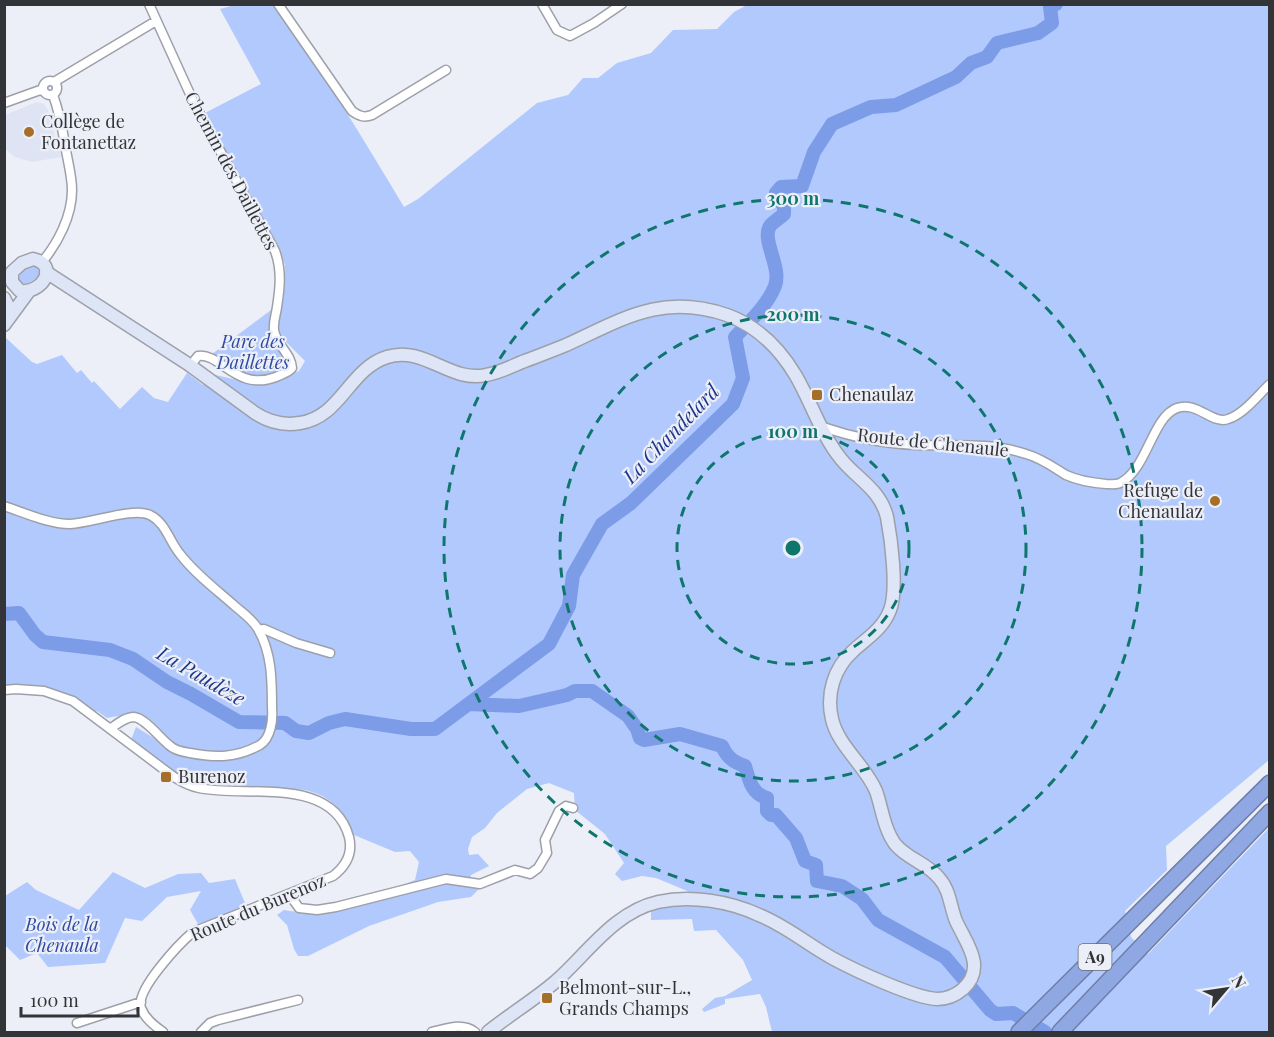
<svg xmlns="http://www.w3.org/2000/svg" width="1274" height="1037" font-family="'Playfair Display',serif">
<style>
.built{fill:#dee4f3}
.green{fill:#b1c9fd}
.lines{fill:none;stroke-linecap:round;stroke-linejoin:round}
.river{stroke:#7c9ce7;stroke-width:14}
.street-casing{stroke:#9da0a8;stroke-width:11}
.secondary-casing{stroke:#9da0a8;stroke-width:15}
.highway-casing{stroke:#6f7fa7;stroke-width:18}
.street{stroke:#fff;stroke-width:8}
.secondary{stroke:#dde5f7;stroke-width:12}
.highway{stroke:#8fa8e3;stroke-width:15}
.ring{fill:none;stroke:#0f766e;stroke-width:3;stroke-dasharray:10 8}
.poi-dot{fill:#a56f29;stroke:#eceff7;stroke-width:2}
.labels{text-anchor:middle;stroke-width:4.5;stroke-linejoin:round;paint-order:stroke}
.shield{fill:#eceff7;stroke:#6a6c71;stroke-width:1.5}
.shield-label{font-size:16px;font-weight:bold;fill:#333437}
.poi-label{font-size:18px;fill:#333437;stroke:#eceff7;text-anchor:start}
.street-label{font-size:18px;fill:#333437;stroke:#eceff7}
.park-label{font-size:18px;font-style:italic;fill:#2d4ba3;stroke:#eceff7}
.water-label{font-size:20px;font-style:italic;fill:#1b368c;stroke:#eceff7}
.centre{fill:#0f766e;stroke:#eceff7;stroke-width:3}
.ring-label{font-size:18px;text-anchor:middle;font-weight:bold;fill:#0f766e;stroke:#eceff7;stroke-width:4.5;stroke-linejoin:round;paint-order:stroke}
</style>
<rect width="100%" height="100%" fill="#eceff7"/>
<!-- built -->
<path class="built" d="M37,102L44,104L48,110L55,137H57L61,157L32,162L15,157L6,150L5,115Z"/>
<!-- green -->
<path class="green" d="M235,5H272C322,69 362,137 404,207L418,199L537,103L568,95L583,78H598L617,63L651,53L673,30L717,29L734,12L747,5H1269V760L1166,846L1167,870L1125,911L1131,937L1148,954L1269,828V1032H772L766,1007L760,994L725,999V1004L704,1012L702,1009L715,998L725,996L752,980L743,960L716,930L694,931L692,919L651,920V910L676,905L692,893L656,878L642,876L622,881L615,874L624,863L605,834L575,810L574,793L549,783L527,789L497,813L485,828L472,837L468,849L469,855L478,854L489,866L471,875L470,886L479,889L471,897L438,902L369,926L308,956H298L294,949L287,925L277,915L284,910C331,919 372,897 415,880L419,862L410,851L395,852L354,835C343,810 333,797 305,790L204,783C175,778 154,757 131,740L136,727L154,738L159,731C143,705 131,715 107,718L97,711L95,713C63,690 44,684 5,685L4,341L6,338L32,362L37,364L62,355L77,373L81,370L92,383L94,381L120,409L142,387L154,398L168,402L187,373L203,385L211,374L260,385L299,371L305,361L284,340L278,328L284,296L285,265L279,248L205,113L261,84L220,9Z
M32,265L39,268L40,271L39,277L26,284L21,283L19,279L20,273Z
M271,310C266,340 276,343 290,367C283,370 275,375 268,377C246,382 227,366 212,354Z
M113,872L145,888L178,874L201,873L209,883L235,879L247,908L198,924L190,910L201,891L167,897L142,921L125,918L105,963L48,967L37,953L20,960L5,945V896L27,882L36,890L79,910Z"/>
<g class="lines">
<!-- river -->
<path class="river" d="M4,614L19,613L35,635L43,642L110,650L133,659L167,682L191,694L239,722L285,723L296,731L309,733L329,723L345,719L411,729H435L549,644L569,606L573,575L602,524L631,503L733,404L743,378L735,337C750,321 767,306 775,286C782,267 761,240 770,226C773,222 780,218 784,214V207L776,193L781,187L802,186L814,152L832,124L871,107L896,105L956,77L971,63L987,57L997,43L1038,33L1052,23L1050,7L1056,4
M469,704L519,706L567,695L575,691H592L628,716L637,729L640,738L644,740L680,734L722,746C727,757 733,762 745,766C749,780 752,794 767,798V811L771,815H776L796,838L805,861L816,865L817,881L842,886L862,899L878,920L945,957L990,1010L996,1014L1013,1013L1045,1032"/>
<defs>
<path id="street" d="M149,4L195,105L275,251C282,270 280,288 277,307C276,315 273,322 274,330C276,345 291,353 292,368C288,373 282,374 276,377C236,392 220,352 198,356L190,366
M278,4L352,111C359,116 364,118 372,115L446,70
M542,4L557,30L570,36L594,23L622,4
M43 88a7 7 0 1 1 14 0a7 7 0 1 1-14 0Z
M54,82L156,21
M4,103L43,89
M42,262C58,243 72,216 72,190C72,175 67,159 65,144C62,127 59,111 53,95
M823,427C852,437 886,444 917,445C954,446 990,442 1026,454C1041,458 1053,467 1066,475C1077,480 1094,483 1106,484C1111,484 1116,485 1120,483C1147,470 1152,417 1177,408C1197,401 1213,425 1228,419C1244,414 1258,395 1270,384
M4,506C25,513 49,524 70,524C93,523 132,507 150,515C166,523 169,541 180,554C195,574 217,590 236,607C243,613 253,620 258,629C272,653 272,681 272,708C273,720 271,738 260,745C236,758 216,758 190,753C183,752 174,750 169,745C160,738 145,718 134,717C125,717 117,724 110,729
M259,630L264,629L296,643L330,653
M4,690L16,689L44,691L73,701L174,777C182,782 190,786 199,788C246,798 332,775 349,837C353,853 346,866 333,876L193,932C180,943 135,990 141,1008C145,1019 155,1026 163,1032
M289,894L299,908L317,910L336,907L446,879L480,884L515,870L530,874L538,868L547,853L545,840L559,811L566,806L573,808
M77,1023L141,1002
M201,1032L210,1023L218,1020L298,1000
M432,1032C446,1029 462,1022 475,1032"/>
<path id="secondary" d="M33,259C60,265 42,294 20,291L12,282V272L22,263Z
M46,272L188,364L255,413C269,422 283,426 300,423C341,417 349,369 387,357C424,345 450,383 486,375C499,373 510,367 522,362C536,357 551,351 566,345C623,319 661,293 727,315C757,326 780,349 796,376C811,402 822,436 841,459C857,479 880,489 887,517C891,538 898,590 890,610C883,629 867,638 853,651C834,668 826,694 832,719C838,746 865,765 876,791C882,808 884,829 895,844C907,859 927,863 939,878C950,890 950,906 956,921C966,943 987,967 963,989C956,995 946,999 937,999C914,998 854,970 832,958C807,944 786,926 759,915C729,901 691,895 658,902C614,912 587,954 555,982C534,1000 509,1015 488,1032
M4,298L9,308
M4,325L29,291"/>
<path id="highway" d="M1019,1032L1270,783
M1060,1032L1270,812"/>
</defs>
<!-- street casing -->
<use href="#street" class="street-casing"/>
<!-- secondary casing -->
<use href="#secondary" class="secondary-casing"/>
<!-- highway casing -->
<use href="#highway" class="highway-casing"/>
<!-- street -->
<use href="#street" class="street"/>
<!-- secondary -->
<use href="#secondary" class="secondary"/>
<!-- highway -->
<use href="#highway" class="highway"/>
</g>
<!-- distance rings -->
<g class="ring">
<circle cx="793" cy="548" r="116"/>
<circle cx="793" cy="548" r="233"/>
<circle cx="793" cy="548" r="349"/>
</g>
<!-- markers -->
<g class="poi-dot">
<circle cx="29" cy="132" r="6"/>
<rect x="811" y="389" width="12" height="12" rx="3"/>
<circle cx="1215" cy="501" r="6"/>
<rect x="160" y="771" width="12" height="12" rx="3"/>
<rect x="541" y="992" width="12" height="12" rx="3"/>
</g>
<g class="labels">
<!-- shield labels -->
<rect class="shield" x="1078.5" y="944" width="33" height="26" rx="4.5"/>
<g class="shield-label">
<text x="1095" y="963">A9</text>
</g>
<!-- poi labels -->
<g class="poi-label">
<text x="41" y="128">Collège de<tspan x="41" dy="21">Fontanettaz</tspan></text>
<text x="829" y="401">Chenaulaz</text>
<text x="1203" y="497" text-anchor="end">Refuge de<tspan x="1203" dy="21">Chenaulaz</tspan></text>
<text x="178" y="783">Burenoz</text>
<text x="559" y="994">Belmont-sur-L.,<tspan x="559" dy="21">Grands Champs</tspan></text>
</g>
<!-- street labels -->
<g class="street-label">
<text transform="translate(231 171) rotate(62)" y="6">Chemin des Daillettes</text>
<text transform="translate(933 443) rotate(6)" y="6">Route de Chenaule</text>
<text transform="translate(258 908) rotate(-23)" y="6">Route du Burenoz</text>
</g>
<!-- park labels -->
<g class="park-label">
<text x="253" y="348">Parc des<tspan x="253" dy="21">Daillettes</tspan></text>
<text x="62" y="931">Bois de la<tspan x="62" dy="21">Chenaula</tspan></text>
</g>
<!-- water labels -->
<g class="water-label">
<text transform="translate(671 434) rotate(-46)" y="7">La Chandelard</text>
<text transform="translate(201 676) rotate(30)" y="7">La Paudèze</text>
</g>
</g>
<circle cx="793" cy="548" r="9" class="centre"/>
<g class="ring-label">
<text x="793" y="205">300 m</text>
<text x="793" y="321">200 m</text>
<text x="793" y="438">100 m</text>
</g>
<!-- border -->
<rect width="1274" height="1037" fill="none" stroke="#333437" stroke-width="12"/>
<!-- north arrow -->
<g transform="translate(1226 989) rotate(61)" stroke="#eceff7" stroke-width="4.5" paint-order="stroke">
<path d="M0-4.5L10 22L0 15L-10 22Z" fill="#333437"/>
<text y="-9" font-size="16" font-weight="bold" text-anchor="middle" fill="#333437">N</text>
</g>
<!-- scale -->
<path d="M21 1007v9h117v-9" fill="none" stroke="#333437" stroke-width="3"/>
<text x="30" y="1007" font-size="18" fill="#333437" stroke="#eceff7" stroke-width="4.5" paint-order="stroke">100 m</text>
</svg>
